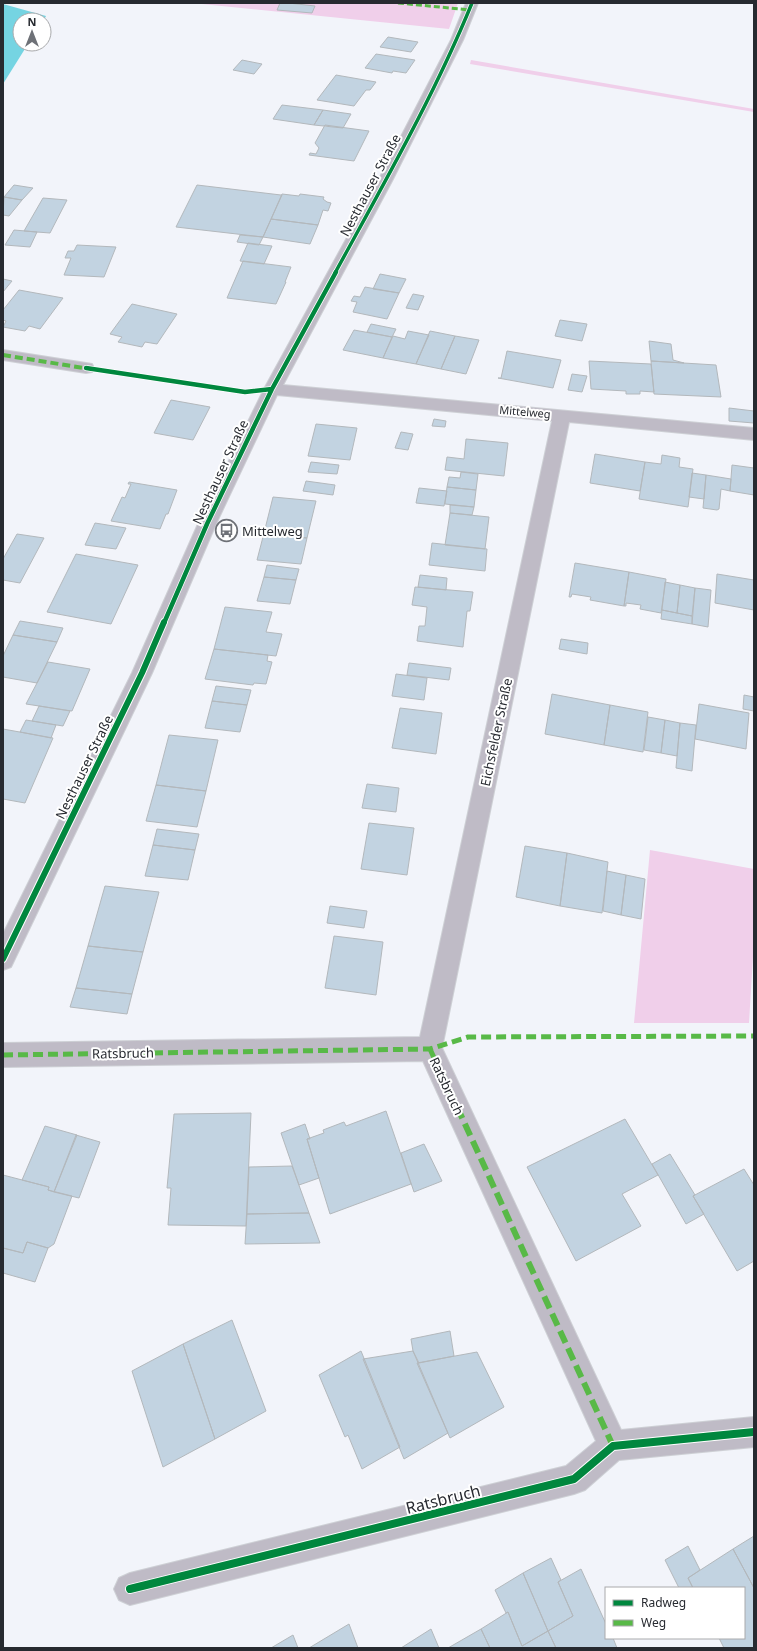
<svg xmlns="http://www.w3.org/2000/svg" width="757" height="1651" font-family="'Noto Sans',sans-serif">
<style>
.green{fill:#f0cfea}
.water{fill:#75d4e2}
.building{fill:#c2d3e1;stroke:#b3b8bc}
.lines{fill:none;stroke-linecap:round;stroke-linejoin:round}
.minor-casing{stroke:#ced0d5;stroke-width:2}
.minor{fill:#bfbbc6;fill-rule:evenodd}
.quiet-far3{stroke:#58b947;stroke-width:3;stroke-dasharray:6 3;stroke-linecap:butt}
.quiet-far2{stroke:#58b947;stroke-width:4;stroke-dasharray:8 4;stroke-linecap:butt}
.quiet-far1{stroke:#58b947;stroke-width:5;stroke-dasharray:10 5;stroke-linecap:butt}
.quiet{stroke:#58b947;stroke-width:6;stroke-dasharray:13 6;stroke-linecap:butt}
.cycleway-far3-casing{stroke:#fff;stroke-width:5}
.cycleway-far2-casing{stroke:#fff;stroke-width:6}
.cycleway-far1-casing{stroke:#fff;stroke-width:8}
.cycleway-casing{stroke:#fff;stroke-width:10}
.cycleway-far3{stroke:#00873e;stroke-width:3.5}
.cycleway-far2{stroke:#00873e;stroke-width:4.5}
.cycleway-far1{stroke:#00873e;stroke-width:6}
.cycleway{stroke:#00873e;stroke-width:8}
.labels{text-anchor:middle;stroke-width:4;stroke-linejoin:round;paint-order:stroke}
.far-street-label{font-size:11px;fill:#272a30;stroke:#fff}
.street-label{font-size:13px;fill:#272a30;stroke:#fff}
.poi-label{font-size:13px;fill:#272a30;stroke:#fff;text-anchor:start}
.near-street-label{font-size:16px;fill:#272a30;stroke:#fff}
</style>
<rect width="100%" height="100%" fill="#f2f4fa"/>
<!-- green -->
<path class="green" d="M192,3H458L449,29Z
M471,60L754,109V112L470,64Z
M650,850L754,869V940L749,1023H634Z"/>
<!-- water -->
<path class="water" d="M3,4L46,16L44,20H20V44H28L3,84Z"/>
<!-- building -->
<path class="building" d="M280,3H288L315,6L312,13L277,10Z
M388,37L418,42L411,52L380,47Z
M376,54L415,60L406,73L393,71L392,73L365,68Z
M242,60L262,64L254,74L233,70Z
M336,75L376,82L370,90H366L354,106L317,100Z
M282,105L323,110L314,125L273,119Z
M323,110L351,114L343,128L314,125Z
M325,125L369,131L354,161L309,155L310,153L316,154L319,148L315,143Z
M14,185L33,188L22,200L4,197Z
M197,185L281,195H282L263,237L176,227Z
M282,194L299,196L300,194L324,197L323,199L327,202L331,203L328,211L323,210L318,225L271,219Z
M4,197L22,200L9,216L3,215Z
M43,198L67,200L50,233L24,231Z
M271,219L318,225L310,244L263,237Z
M14,230L37,232L30,247L5,245Z
M240,235L263,237L259,245L237,242Z
M248,243L272,246L264,264L240,261Z
M77,245L116,247L104,277L64,275L71,258H65L68,251H74Z
M243,261L291,267L285,282H286L276,304L227,298Z
M380,274L406,279L399,293L373,289Z
M3,279L12,281L3,292Z
M365,287L399,293L387,319L353,312L357,302L351,301L354,296L360,297Z
M19,290L63,298L40,329L29,326L25,331L3,327L6,321L3,320V310Z
M413,294L424,296L418,310L406,308Z
M132,304L177,314L157,344L145,342L142,347L118,342L122,337L110,334Z
M560,320L587,324L582,341L555,336Z
M371,324L396,329L392,337L367,332Z
M354,330L392,337L383,358L343,350Z
M408,331L429,335L416,364L383,358L393,336L405,339Z
M430,331L455,336L441,369L416,364Z
M455,336L479,340L466,374L441,369Z
M649,341L671,344L673,360L684,363L651,361Z
M507,351L561,360L553,388L498,378H501Z
M589,361L651,364L654,392L640,391V394H626V391L591,389Z
M651,361L716,365L721,397L654,394Z
M572,374L587,376L582,392L568,390Z
M171,400L210,407L193,440L154,433Z
M729,408L754,411V423L729,421Z
M434,419L446,421L445,427L432,426Z
M316,424L357,428L350,460L308,456Z
M401,432L413,434L408,450L395,448Z
M466,439L508,443L504,476L445,470L447,457L464,459Z
M595,454L645,462L640,491L590,483Z
M662,455L680,458L679,467L693,469L688,507L639,499L645,462L661,464Z
M311,462L339,465L337,474L308,472Z
M732,465L754,468V495L730,491Z
M461,472L478,474L476,490L447,487L449,477L460,478Z
M692,473L706,475L704,499L689,497Z
M706,475L731,479L730,491L721,489L719,509L717,510L703,508Z
M306,481L335,485L333,495L303,491Z
M129,482L177,490L168,514H166L160,529L111,521L122,497L125,498L131,484H128Z
M447,487L476,490L474,507L445,504Z
M419,488L447,491L444,506L416,503Z
M273,497L316,501L307,538L264,533Z
M450,505L474,507L472,515L450,513Z
M450,513L489,517L485,549L445,545Z
M95,523L126,528L116,549L85,545Z
M264,533L307,538L301,564L257,560Z
M17,534L44,538L20,583L3,580V559Z
M432,543L487,549L485,571L429,565Z
M76,554L138,565L111,624L47,612Z
M575,563L629,572L624,606L590,600L591,597L572,594L571,597H569Z
M267,565L299,569L296,580L264,577Z
M629,572L666,579L661,613L640,609L641,605L626,603V606H624Z
M717,574L754,580V610L715,603Z
M420,575L447,578L446,590L418,587Z
M264,577L296,580L290,604L257,601Z
M665,582L680,585L677,613L662,610Z
M680,585L695,588L692,616L677,613Z
M415,587L473,592L470,611H467L463,647L417,641L419,626H425L427,607L412,605Z
M695,588L711,590L708,627L692,624Z
M225,607L272,612L266,632L282,634L276,656L214,649Z
M662,610L692,616V624L661,619Z
M20,621L63,628L57,642L13,635Z
M13,635L57,642L37,683L3,677V656Z
M561,639L588,643L587,654L559,649Z
M214,649L268,655L267,661L272,662L266,684L254,683L253,685L205,679Z
M48,662L90,669L72,711L26,704Z
M409,663L451,668L449,680L407,675Z
M396,674L427,678L424,700L392,696Z
M216,686L251,690L247,705L212,701Z
M552,694L610,705L604,745L545,734Z
M744,695L754,697V711L743,709Z
M212,701L247,705L240,732L205,728Z
M699,704L749,713L746,749L695,739Z
M610,705L648,712L643,752L604,745Z
M39,706L70,711L63,726L32,721Z
M400,708L442,713L436,754L392,748Z
M648,717L665,720L661,753L644,750Z
M26,720L56,725L51,738L20,732Z
M665,720L680,723L677,756L661,753Z
M680,723L696,725L692,771L676,768Z
M3,729L53,738L25,803L3,799Z
M169,735L218,740L206,791L156,785Z
M367,784L399,788L396,812L362,808Z
M156,785L206,791L197,827L146,821Z
M369,823L414,828L407,875L361,869Z
M157,829L199,834L195,850L153,845Z
M153,845L195,850L188,880L145,876Z
M525,846L567,853L560,906L516,897Z
M567,853L608,862L602,913L560,906Z
M607,871L626,875L621,915L603,911Z
M626,875L645,879L641,919L621,915Z
M105,886L159,892L143,952L88,946Z
M330,906L367,911L364,928L327,923Z
M334,936L383,942L376,995L325,988Z
M88,946L143,952L132,994L76,988Z
M76,988L132,994L127,1014L70,1007Z
M386,1111L411,1184L330,1214L307,1139L324,1133L323,1130L344,1122L346,1126Z
M251,1113L246,1226L168,1225L171,1188H167L174,1114Z
M625,1119L658,1175L622,1194L641,1226L576,1261L527,1167Z
M305,1124L310,1139H307L319,1178L299,1185L281,1133Z
M45,1126L77,1135L54,1192L48,1190L49,1187L22,1180Z
M76,1135L100,1142L79,1198L54,1192Z
M424,1144L442,1181L414,1192L401,1153Z
M670,1154L695,1195L693,1196L704,1214L686,1224L652,1164Z
M292,1166L309,1213L247,1214L249,1167Z
M744,1169L754,1185V1261L737,1271L693,1196Z
M3,1175L49,1187L48,1190L72,1196L54,1244L48,1248L27,1242L23,1253L3,1248Z
M309,1213L320,1243L245,1244L247,1214Z
M27,1242L48,1248L35,1282L3,1273V1248L23,1253Z
M232,1320L266,1411L215,1439L183,1344Z
M450,1331L454,1356L419,1363L413,1351L411,1339Z
M183,1344L215,1439L163,1467L132,1371Z
M361,1351L400,1447L362,1469L348,1435L345,1437L319,1375Z
M413,1351L448,1433L404,1459L363,1359Z
M477,1352L504,1407L450,1438L417,1363Z
M754,1536V1588L733,1549Z
M688,1546L700,1570L688,1578L693,1588H679L665,1560Z
M733,1549L754,1588V1648H724L719,1638H744V1588H693L688,1578Z
M551,1558L561,1580L558,1582L573,1616L548,1631L523,1573Z
M581,1569L606,1624V1638H613L617,1648H556L548,1631L573,1616L558,1582Z
M523,1573L548,1631L522,1646L508,1612L506,1613L495,1590Z
M508,1612L522,1646L548,1631L556,1648H490L481,1629Z
M349,1624L358,1648H309Z
M431,1629L439,1648H401Z
M481,1629L490,1648H448Z
M293,1635L298,1648H271Z"/>
<g class="lines">
<defs>
<path id="minor" d="M466,3H478L463,40L392,181L283,385L754,428V440L569,422L442,1048L621,1430L754,1417V1447L619,1460L585,1490L574,1494L130,1605L119,1600L114,1589L119,1578L130,1573L566,1466L596,1441L423,1061L3,1067V1043L420,1037L552,421L277,395L216,524L152,673L11,967L3,970V934L132,673L198,524L264,389L378,181L451,40Z
M3,350L86,363L92,364L94,368L92,372L86,373L3,360Z"/>
</defs>
<!-- minor casing -->
<use href="#minor" class="minor-casing"/>
<!-- minor -->
<use href="#minor" class="minor"/>
<!-- quiet-far3 -->
<path class="quiet-far3" d="M398,3L470,10"/>
<!-- quiet-far2 -->
<path class="quiet-far2" d="M3,355L90,369"/>
<!-- quiet-far1 -->
<path class="quiet-far1" d="M430,1049L441,1073
M3,1055L430,1049L468,1037L754,1036"/>
<!-- quiet -->
<path class="quiet" d="M441,1072L613,1446"/>
<defs>
<path id="cycleway-far3" d="M335,273C383,185 434,96 472,3"/>
<path id="cycleway-far2" d="M86,368L245,392L272,389
M164,623L207,524L272,389L336,272"/>
<path id="cycleway-far1" d="M3,959L142,673L164,622"/>
<path id="cycleway" d="M130,1589L574,1479L613,1446L754,1432"/>
</defs>
<!-- cycleway-far3 casing -->
<use href="#cycleway-far3" class="cycleway-far3-casing"/>
<!-- cycleway-far2 casing -->
<use href="#cycleway-far2" class="cycleway-far2-casing"/>
<!-- cycleway-far1 casing -->
<use href="#cycleway-far1" class="cycleway-far1-casing"/>
<!-- cycleway casing -->
<use href="#cycleway" class="cycleway-casing"/>
<!-- cycleway-far3 -->
<use href="#cycleway-far3" class="cycleway-far3"/>
<!-- cycleway-far2 -->
<use href="#cycleway-far2" class="cycleway-far2"/>
<!-- cycleway-far1 -->
<use href="#cycleway-far1" class="cycleway-far1"/>
<!-- cycleway -->
<use href="#cycleway" class="cycleway"/>
</g>
<!-- icons -->
<defs>
<symbol id="bus-ring" viewBox="-11 -11 22 22"><circle r="9.5" fill="#fff" stroke="#6e7177" stroke-width="1.5"/><path d="M-5-6H5V4H4V6H2V4H-2V6H-4V4H-5ZM-3.5-4V0h7V-4ZM-3.5 1.2v1.5H-2V1.2ZM2 1.2v1.5H3.5V1.2Z" fill="#6e7177"/></symbol>
</defs>
<g fill-rule="evenodd">
<use href="#bus-ring" x="214" y="518" width="25" height="25"/>
</g>
<g class="labels">
<!-- far-street labels -->
<g class="far-street-label">
<text transform="translate(525 412) rotate(5)" y="4">Mittelweg</text>
</g>
<!-- street labels -->
<g class="street-label">
<text transform="translate(370 185) rotate(-62)" y="5">Nesthauser Straße</text>
<text transform="translate(220 472) rotate(-65)" y="5">Nesthauser Straße</text>
<text transform="translate(496 732) rotate(-78)" y="5">Eichsfelder Straße</text>
<text transform="translate(84 767) rotate(-64)" y="5">Nesthauser Straße</text>
<text transform="translate(123 1053) rotate(-1)" y="5">Ratsbruch</text>
<text transform="translate(447 1086) rotate(65)" y="5">Ratsbruch</text>
</g>
<!-- poi labels -->
<g class="poi-label">
<text x="242" y="536">Mittelweg</text>
</g>
<!-- near-street labels -->
<g class="near-street-label">
<text transform="translate(443 1499) rotate(-14)" y="6">Ratsbruch</text>
</g>
</g>
<!-- border -->
<rect width="757" height="1651" fill="none" stroke="#272a30" stroke-width="8"/>
<!-- legend -->
<rect x="605" y="1587" width="140" height="52" fill="#ffffff" stroke="#a9aaac"/>
<rect x="613" y="1600" width="20" height="6" fill="#00873e" stroke="#a9aaac"/>
<text x="641" y="1607" font-size="12" fill="#272a30">Radweg</text>
<rect x="613" y="1620" width="20" height="6" fill="#58b947" stroke="#a9aaac"/>
<text x="641" y="1627" font-size="12" fill="#272a30">Weg</text>
<!-- north arrow -->
<g transform="translate(32 32)"><circle r="19" fill="#ffffff" stroke="#a9aaac"/>
<path d="M0-3L7 15L0 10L-7 15Z" fill="#6e7177"/>
<text y="-6" font-size="11" font-weight="bold" text-anchor="middle" fill="#272a30">N</text>
</g>
</svg>
